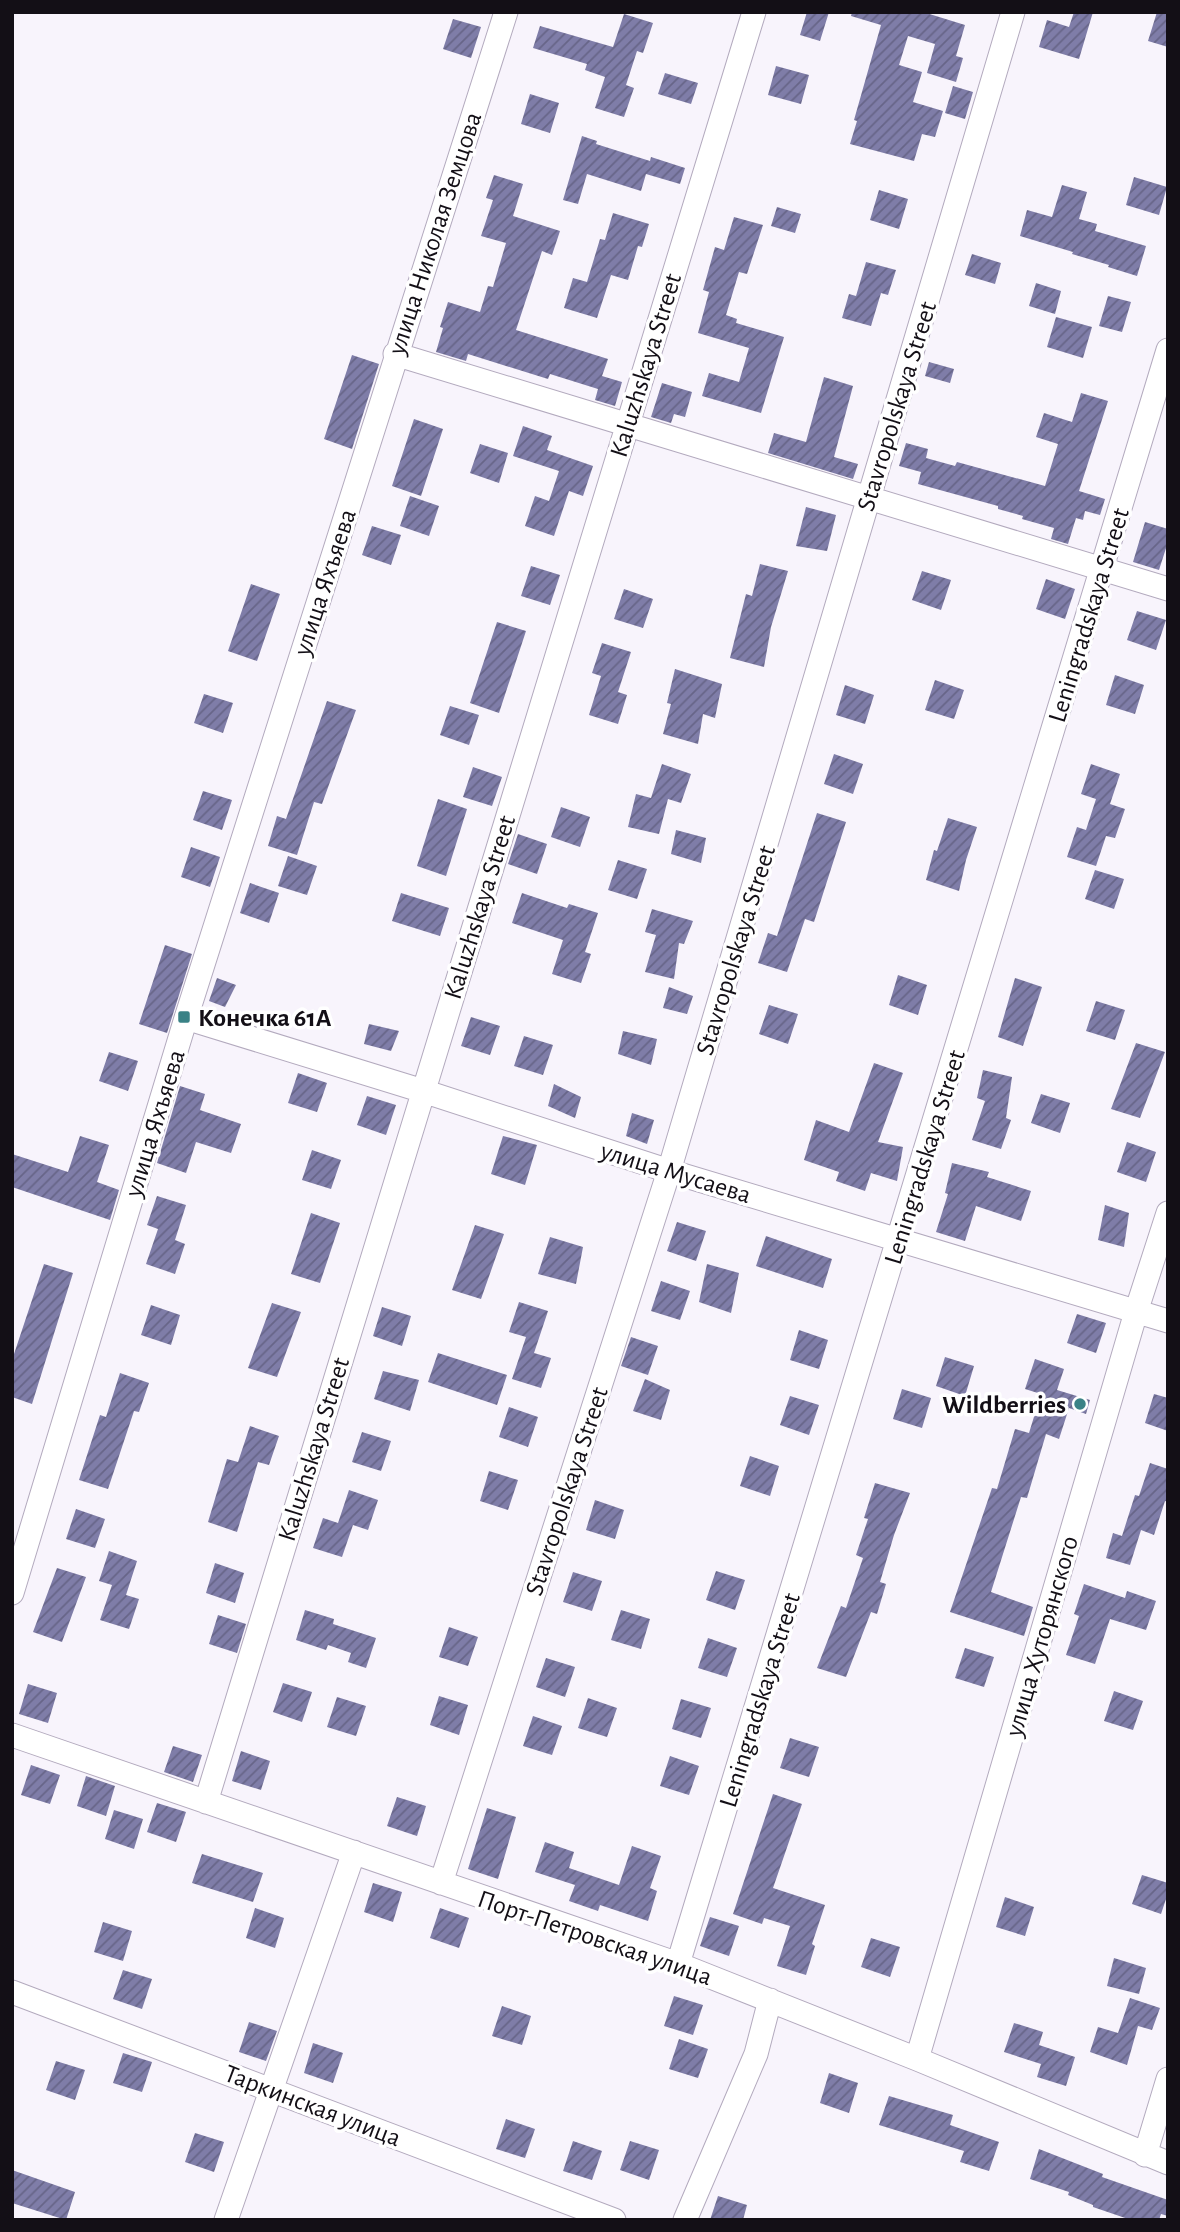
<svg xmlns="http://www.w3.org/2000/svg" width="1180" height="2232" font-family="'Alegreya Sans',sans-serif">
<style>
.building{fill:url(#building-hatch)}
.lines{fill:none;stroke-linecap:round;stroke-linejoin:round}
.minor-casing{stroke:#b3aabe;stroke-width:25}
.minor{stroke:#fff;stroke-width:23}
.poi-dot{fill:#3a8286;stroke:#fff;stroke-width:2.5}
.labels{text-anchor:middle;stroke-width:7;stroke-linejoin:round;paint-order:stroke}
.street-label{font-size:26px;fill:#130f16;stroke:#fff}
.poi-label{font-size:26px;font-weight:bold;fill:#130f16;stroke:#fff;text-anchor:start}
</style>
<defs>
<pattern id="building-hatch" width="6" height="6" patternUnits="userSpaceOnUse" patternTransform="scale(1.75)"><rect width="6" height="6" fill="#7f7da8"/><path d="M-1 1l2-2M0 6l6-6M5 7l2-2" fill="none" stroke="#676588"/></pattern>
</defs>
<rect width="100%" height="100%" fill="#f8f4fc"/>
<!-- building -->
<path class="building" d="M807,12H829L820,41L800,35Z
M852,12H923L965,25L956,56L963,58L956,82L927,73L935,44L908,36L899,65L922,72L913,102L943,111L935,137L922,134L914,161L850,144L857,121L854,120L881,25L851,16Z
M1074,12H1093L1079,59L1039,47L1047,20L1069,27Z
M1157,12H1168V47L1148,41Z
M624,14L653,23L643,53L637,51L626,85L634,88L624,117L595,108L605,77L585,70L587,64L533,48L540,26L613,47Z
M453,19L481,27L471,58L443,49Z
M776,66L809,75L801,104L768,95Z
M665,73L698,83L691,104L658,94Z
M953,86L973,92L965,119L945,113Z
M530,94L559,103L550,133L521,124Z
M582,136L597,141L596,144L650,161L651,157L685,168L680,184L646,174L641,191L587,174L578,204L563,200Z
M494,175L523,184L513,216L560,231L552,255L542,251L516,330L608,359L602,376L622,382L615,406L595,400L598,389L550,374L548,379L468,354L466,361L436,352L443,328L440,327L448,302L480,312L488,286L493,287L506,243L481,236L493,200L486,198Z
M1134,177L1167,187L1159,215L1126,205Z
M1062,185L1087,192L1079,219L1097,224L1095,231L1146,246L1137,276L1108,267L1109,265L1072,254L1073,252L1020,236L1027,210L1052,217Z
M879,190L908,199L899,229L870,220Z
M777,207L801,214L795,233L771,226Z
M613,213L649,224L642,247L638,246L628,280L611,275L597,318L564,308L573,278L587,282L600,239L605,240Z
M734,217L763,225L747,274L739,272L726,315L737,319L736,323L784,337L761,413L702,396L709,373L739,382L749,348L698,333L709,292L703,290L715,247L724,250Z
M972,254L1001,263L995,284L965,275Z
M866,262L896,270L888,295L881,293L871,326L842,318L849,294L856,296Z
M1036,283L1061,291L1055,314L1029,306Z
M1108,296L1131,302L1122,332L1099,326Z
M1056,317L1092,327L1083,358L1047,347Z
M352,355L379,364L352,449L324,439Z
M929,362L954,369L950,383L925,376Z
M824,377L853,386L834,457L858,464L853,479L768,453L774,433L806,442Z
M662,383L692,392L685,417L674,414L671,423L651,417Z
M1081,393L1108,401L1079,491L1105,499L1100,515L1085,511L1083,520L1076,518L1068,544L1051,539L1054,528L1022,519L1023,516L998,509V506L918,484L921,472L899,466L906,443L928,449L926,458L955,466L957,462L1045,486L1058,444L1036,437L1044,413L1072,422Z
M414,419L443,429L421,496L392,486Z
M523,426L552,436L547,450L593,466L583,496L569,491L554,536L525,526L535,496L549,501L559,471L513,456Z
M480,444L508,453L499,483L470,473Z
M410,496L439,506L429,536L400,526Z
M806,507L836,515L827,551L796,546Z
M1145,522L1168,529V542L1159,570L1133,562Z
M372,526L401,535L391,565L362,555Z
M760,564L788,571L771,627L764,667L730,658L746,594L752,596Z
M531,566L560,575L550,605L521,596Z
M922,571L951,580L941,610L912,600Z
M1046,579L1075,589L1065,619L1036,609Z
M251,584L280,594L257,661L228,651Z
M624,589L653,599L643,628L614,619Z
M1137,611L1166,620L1156,650L1127,640Z
M497,622L526,631L499,713L470,703Z
M602,643L631,652L618,692L627,695L618,724L589,715L601,676L592,673Z
M675,669L722,684L715,718L703,714L698,744L663,734L671,704L667,703Z
M1115,675L1144,685L1135,714L1106,705Z
M935,680L964,690L954,719L925,710Z
M845,685L874,695L865,724L836,715Z
M204,694L233,703L223,733L194,723Z
M327,701L356,710L322,804L314,802L297,855L268,846L277,816L286,819Z
M450,706L479,715L469,745L440,735Z
M834,754L863,764L853,794L824,784Z
M662,764L691,774L681,803L668,799L659,834L628,827L636,794L651,798Z
M1091,764L1120,774L1110,804L1125,809L1115,838L1106,836L1096,866L1067,857L1077,827L1086,830L1096,799L1081,794Z
M473,767L502,777L492,806L463,797Z
M203,791L232,800L222,830L193,820Z
M438,799L467,809L446,876L417,866Z
M561,807L590,817L580,847L551,837Z
M817,813L846,822L814,922L805,919L787,972L758,963L768,933L777,936Z
M948,818L977,827L966,860L959,891L926,880L934,850L937,851Z
M676,830L706,838L701,863L671,854Z
M518,834L547,844L537,874L508,864Z
M191,847L220,857L210,887L181,877Z
M288,856L317,866L307,895L278,886Z
M618,860L647,869L637,899L608,890Z
M1095,870L1124,879L1114,909L1085,899Z
M250,883L279,893L269,923L240,913Z
M401,893L449,908L440,936L392,921Z
M522,893L567,908L569,904L598,913L585,952L591,954L581,983L552,974L563,940L512,923Z
M652,909L693,921L684,944L679,943L674,979L645,972L656,935L645,932Z
M165,945L192,954L167,1033L139,1024Z
M898,975L927,985L918,1015L889,1005Z
M217,978L236,985L225,1007L209,1001Z
M1015,978L1042,987L1023,1046L998,1037Z
M669,987L693,996L687,1014L663,1008Z
M1096,1001L1125,1010L1115,1040L1086,1031Z
M769,1005L798,1014L788,1044L759,1034Z
M471,1017L500,1026L490,1055L461,1046Z
M369,1024L399,1031L391,1051L364,1044Z
M623,1031L657,1039L651,1065L618,1054Z
M524,1036L553,1045L543,1075L514,1066Z
M1136,1043L1165,1052L1140,1118L1111,1109Z
M109,1052L138,1061L128,1091L99,1081Z
M874,1063L903,1073L878,1142L903,1147L897,1181L871,1173L865,1191L836,1181L839,1172L804,1160L816,1120L849,1132Z
M983,1070L1012,1077L1006,1118L1011,1120L1001,1149L972,1140L985,1101L977,1098Z
M298,1073L327,1083L317,1112L288,1103Z
M554,1084L581,1097L575,1118L548,1106Z
M180,1086L205,1094L200,1110L241,1124L231,1153L196,1142L186,1173L157,1163Z
M1041,1094L1070,1103L1060,1133L1031,1123Z
M367,1096L396,1105L386,1135L357,1125Z
M632,1113L654,1120L647,1144L626,1136Z
M80,1136L109,1145L97,1182L119,1190L110,1220L12,1187V1154L68,1172Z
M503,1136L537,1145L525,1185L491,1174Z
M1127,1142L1156,1152L1146,1182L1117,1172Z
M312,1150L341,1160L331,1189L302,1180Z
M952,1163L989,1172L987,1177L1031,1191L1021,1221L976,1206L965,1241L936,1232L948,1194L945,1193Z
M157,1196L186,1205L175,1240L185,1244L175,1274L146,1264L158,1229L147,1225Z
M1105,1205L1129,1213L1124,1247L1098,1240Z
M311,1213L340,1223L320,1283L291,1274Z
M677,1222L706,1231L696,1261L667,1251Z
M475,1225L504,1234L481,1299L452,1290Z
M766,1236L832,1259L823,1288L756,1266Z
M550,1237L583,1247L576,1284L538,1274Z
M44,1264L73,1273L32,1404L12,1397V1360Z
M707,1264L739,1273L731,1313L699,1302Z
M661,1281L690,1291L680,1320L651,1311Z
M519,1302L548,1311L534,1353L551,1358L541,1388L512,1379L526,1337L509,1332Z
M272,1303L301,1312L277,1377L248,1368Z
M151,1305L180,1315L171,1345L141,1335Z
M382,1307L411,1316L402,1346L373,1336Z
M1077,1314L1106,1323L1096,1353L1067,1343Z
M799,1330L828,1340L819,1369L790,1360Z
M631,1337L658,1346L648,1375L621,1366Z
M438,1353L507,1375L497,1405L428,1382Z
M945,1357L974,1366L965,1396L936,1386Z
M1035,1359L1064,1369L1057,1390L1090,1400L1086,1414L1069,1408L1059,1439L1046,1434L1027,1498L1021,1497L991,1592L1033,1607L1024,1636L950,1612L992,1488L997,1489L1015,1429L1029,1433L1041,1394L1025,1389Z
M383,1371L419,1380L410,1411L374,1399Z
M120,1373L149,1383L139,1412L134,1411L108,1489L79,1480L100,1415L106,1417Z
M645,1379L670,1390L661,1420L633,1411Z
M902,1389L931,1398L922,1428L893,1419Z
M1154,1394L1168,1398V1431L1145,1423Z
M790,1396L819,1405L809,1435L780,1425Z
M509,1407L538,1417L528,1447L499,1437Z
M250,1426L279,1436L269,1465L258,1462L237,1532L208,1522L227,1459L238,1462Z
M362,1432L391,1441L381,1471L352,1462Z
M750,1456L779,1466L770,1496L740,1486Z
M1150,1463L1168,1469V1502L1165,1501L1154,1535L1141,1530L1130,1565L1106,1558L1113,1533L1122,1536L1135,1495L1139,1496Z
M489,1471L518,1480L508,1510L480,1501Z
M875,1483L910,1493L894,1535L880,1582L886,1584L877,1614L871,1612L846,1677L817,1668L841,1606L846,1608L863,1558L856,1555L868,1519L864,1518Z
M349,1490L378,1500L368,1530L353,1525L342,1557L313,1548L323,1518L338,1523Z
M595,1500L624,1510L615,1539L586,1530Z
M76,1509L105,1519L95,1548L66,1539Z
M109,1551L137,1561L126,1595L139,1599L129,1629L100,1620L112,1585L99,1581Z
M215,1563L244,1573L235,1603L206,1593Z
M57,1568L86,1577L62,1642L33,1632Z
M716,1571L745,1580L735,1610L706,1600Z
M573,1572L602,1581L592,1611L563,1602Z
M1084,1584L1125,1598L1127,1591L1156,1601L1146,1630L1110,1619L1095,1664L1066,1655L1079,1616L1074,1614Z
M305,1610L334,1619L333,1624L376,1638L366,1668L348,1662L351,1653L328,1645L326,1650L296,1640Z
M621,1610L650,1619L641,1649L611,1640Z
M218,1615L246,1624L237,1653L209,1644Z
M449,1627L478,1637L468,1666L439,1657Z
M708,1638L737,1648L727,1677L698,1668Z
M965,1648L994,1657L984,1687L955,1678Z
M546,1658L575,1667L565,1697L536,1687Z
M283,1683L312,1692L302,1722L273,1712Z
M28,1684L57,1693L48,1723L19,1714Z
M1114,1691L1143,1701L1133,1730L1104,1721Z
M439,1696L468,1705L459,1735L430,1725Z
M337,1697L366,1706L356,1736L327,1727Z
M588,1698L617,1708L607,1737L578,1728Z
M681,1699L711,1708L701,1738L672,1729Z
M533,1716L562,1726L552,1755L523,1746Z
M790,1738L819,1747L809,1777L780,1768Z
M173,1746L202,1755L193,1782L164,1772Z
M241,1751L270,1761L261,1790L232,1781Z
M670,1756L699,1766L689,1795L660,1786Z
M31,1765L60,1775L50,1804L21,1795Z
M86,1776L115,1786L106,1816L77,1806Z
M773,1794L802,1804L773,1888L825,1905L812,1944L815,1946L806,1975L777,1966L790,1926L764,1918L762,1924L733,1914Z
M397,1797L426,1806L417,1836L387,1826Z
M157,1803L186,1812L176,1842L147,1832Z
M487,1808L516,1817L498,1879L468,1869Z
M114,1810L143,1819L134,1849L105,1839Z
M545,1842L574,1852L569,1868L619,1885L632,1846L661,1856L650,1888L657,1891L648,1921L600,1905L598,1911L569,1901L575,1885L535,1872Z
M202,1854L263,1873L253,1902L192,1883Z
M1142,1875L1168,1883V1893L1161,1914L1132,1904Z
M373,1883L402,1892L393,1922L364,1912Z
M1005,1897L1034,1907L1025,1936L996,1927Z
M255,1908L284,1918L275,1948L246,1938Z
M440,1908L469,1918L459,1948L430,1938Z
M710,1917L739,1926L729,1956L700,1946Z
M103,1922L132,1931L123,1961L94,1952Z
M871,1938L900,1947L890,1977L861,1967Z
M1114,1958L1146,1968L1139,1994L1107,1986Z
M123,1970L152,1979L142,2009L113,1999Z
M674,1996L703,2005L693,2035L664,2026Z
M1130,1998L1160,2008L1152,2030L1138,2026L1127,2065L1090,2052L1098,2027L1118,2033Z
M502,2006L531,2016L522,2045L492,2036Z
M249,2022L277,2031L266,2061L239,2052Z
M1014,2023L1043,2032L1039,2045L1075,2057L1066,2086L1037,2077L1041,2064L1004,2052Z
M679,2039L708,2049L698,2078L669,2069Z
M313,2043L343,2053L333,2083L304,2073Z
M123,2053L152,2062L142,2092L113,2083Z
M56,2061L85,2070L75,2100L46,2090Z
M829,2073L858,2083L849,2113L820,2103Z
M889,2096L953,2115L950,2125L999,2142L989,2171L960,2162L964,2151L879,2125Z
M506,2119L535,2129L525,2158L496,2149Z
M195,2133L224,2142L214,2172L185,2162Z
M573,2141L602,2151L592,2180L563,2171Z
M630,2141L659,2150L649,2180L620,2170Z
M1039,2149L1103,2174L1102,2177L1168,2200V2216L1161,2214L1159,2220H1131L1093,2207V2205L1068,2195L1069,2192L1030,2179Z
M12,2170L75,2192L66,2220L12,2203Z
M718,2196L747,2205L743,2220H710Z"/>
<g class="lines">
<defs>
<path id="minor" d="M395,354L1168,589
M186,1018L423,1091L669,1171L1168,1321
M12,1593L186,1018L506,12
M12,1735L678,1964L917,2059L1168,2163
M206,1802L754,12
M441,1883L669,1171L1013,12
M678,1964L1168,350
M12,1992L614,2220
M917,2059L1136,1312L1168,1213
M1145,2155L1168,2079
M226,2220L354,1852
M685,2220L756,2054L770,2000"/>
</defs>
<!-- minor casing -->
<use href="#minor" class="minor-casing"/>
<!-- minor -->
<use href="#minor" class="minor"/>
</g>
<!-- markers -->
<g class="poi-dot">
<rect x="177" y="1010" width="14" height="14" rx="3.5"/>
<circle cx="1080" cy="1404" r="7"/>
</g>
<g class="labels">
<!-- street labels -->
<g class="street-label">
<text transform="translate(434 233) rotate(-72)" y="9">улица Николая Земцова</text>
<text transform="translate(645 365) rotate(-73)" y="9">Kaluzhskaya Street</text>
<text transform="translate(896 406) rotate(-73)" y="9">Stavropolskaya Street</text>
<text transform="translate(324 582) rotate(-72)" y="9">улица Яхъяева</text>
<text transform="translate(1088 615) rotate(-73)" y="9">Leningradskaya Street</text>
<text transform="translate(479 907) rotate(-73)" y="9">Kaluzhskaya Street</text>
<text transform="translate(735 950) rotate(-73)" y="9">Stavropolskaya Street</text>
<text transform="translate(154 1123) rotate(-73)" y="9">улица Яхъяева</text>
<text transform="translate(924 1157) rotate(-73)" y="9">Leningradskaya Street</text>
<text transform="translate(676 1172) rotate(17)" y="9">улица Мусаева</text>
<text transform="translate(313 1449) rotate(-73)" y="9">Kaluzhskaya Street</text>
<text transform="translate(566 1491) rotate(-72)" y="9">Stavropolskaya Street</text>
<text transform="translate(1041 1636) rotate(-74)" y="9">улица Хуторянского</text>
<text transform="translate(759 1700) rotate(-73)" y="9">Leningradskaya Street</text>
<text transform="translate(595 1937) rotate(19)" y="9">Порт-Петровская улица</text>
<text transform="translate(313 2105) rotate(21)" y="9">Таркинская улица</text>
</g>
<!-- poi labels -->
<g class="poi-label">
<text x="198" y="1026">Конечка 61А</text>
<text x="1066" y="1413" text-anchor="end">Wildberries</text>
</g>
</g>
<!-- border -->
<rect width="1180" height="2232" fill="none" stroke="#130f16" stroke-width="28"/>
</svg>
